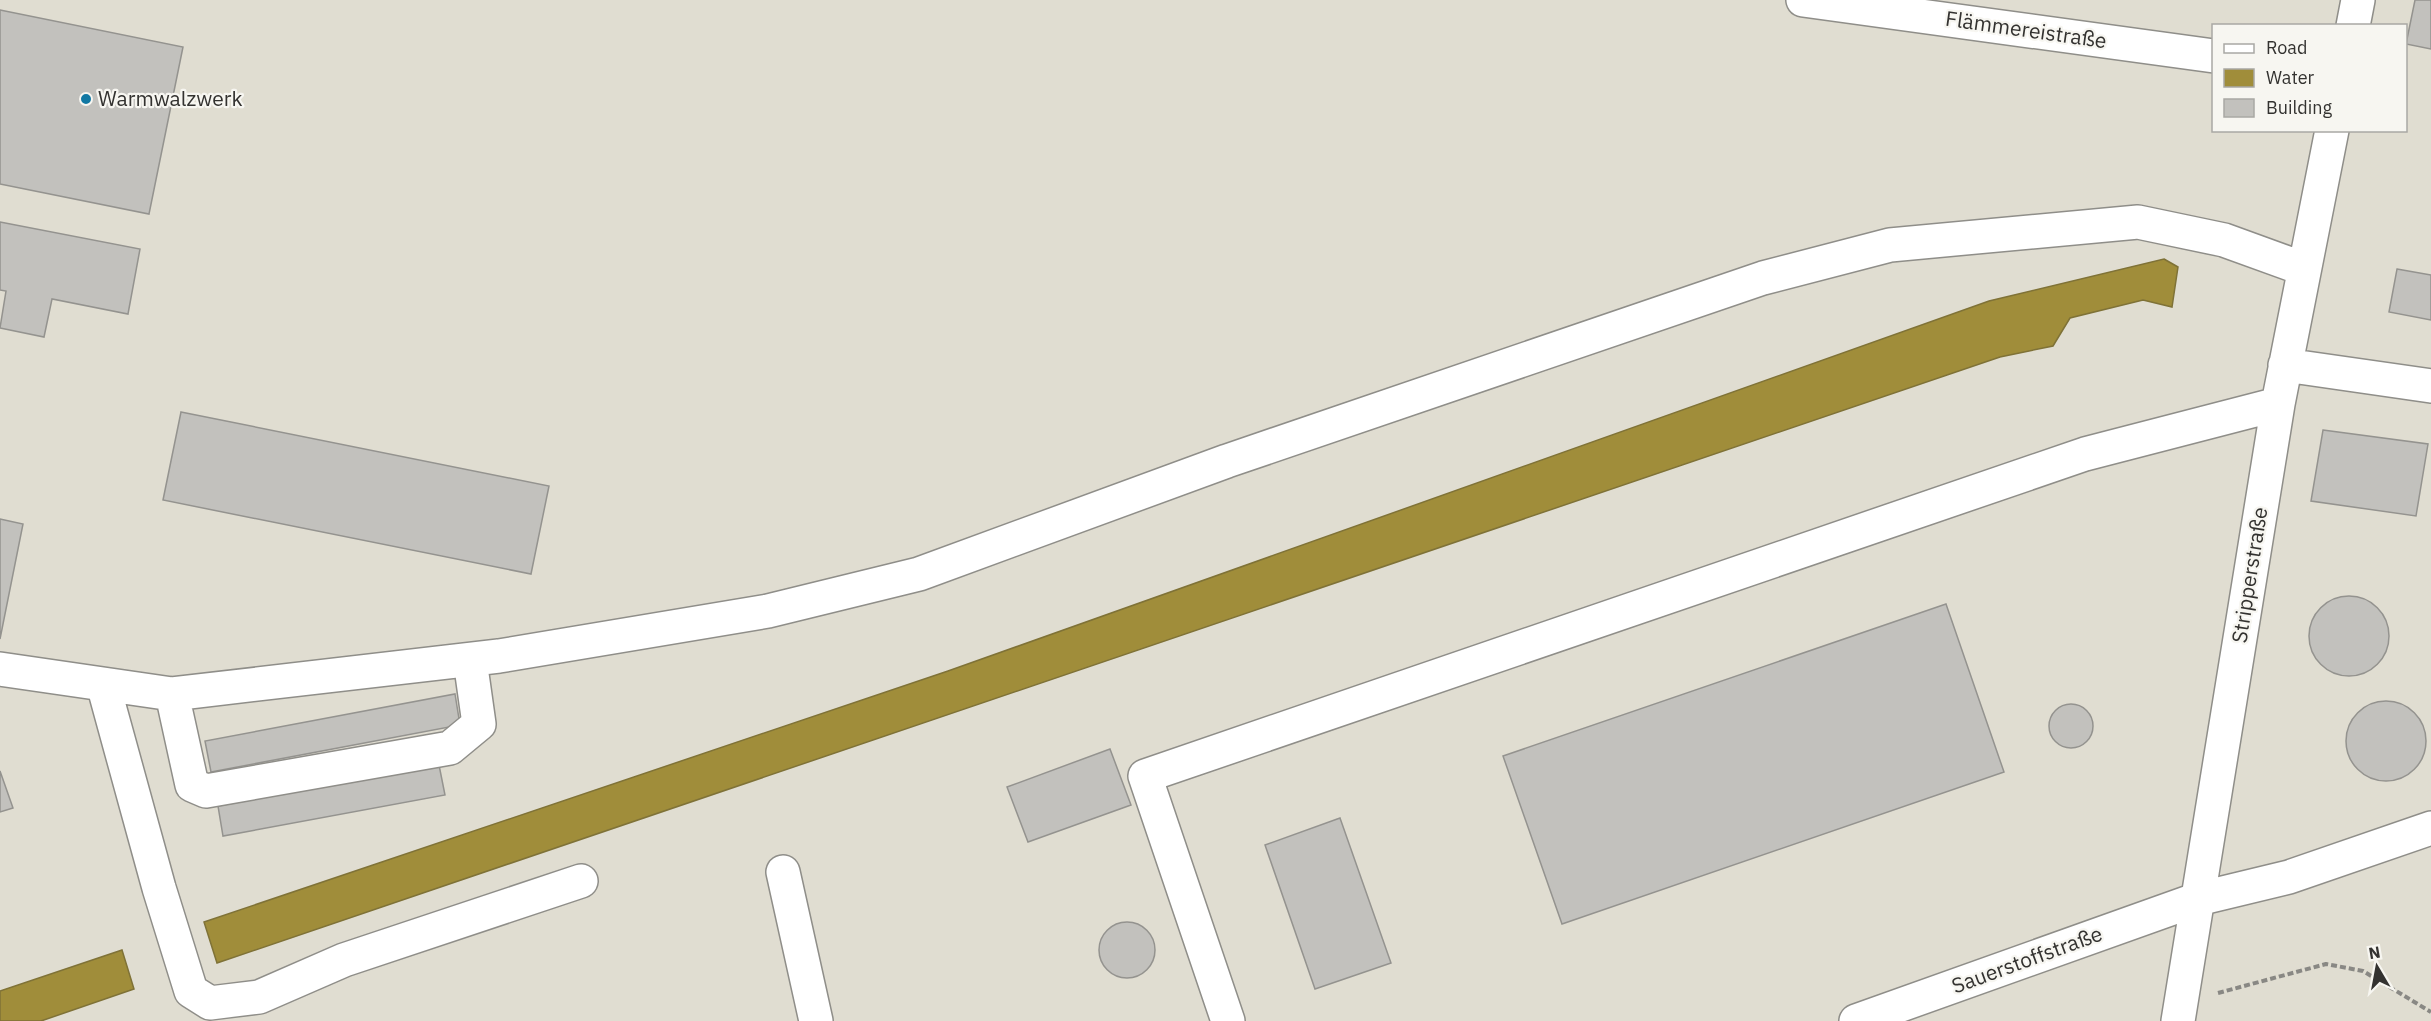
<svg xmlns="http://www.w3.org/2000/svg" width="2431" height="1021" font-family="'IBM Plex Sans',sans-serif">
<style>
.built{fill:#e0ddd1;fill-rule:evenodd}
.water{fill:#a08d3a;stroke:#7f7237;stroke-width:1.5}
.building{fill:#c2c1bd;stroke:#94938f;stroke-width:1.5}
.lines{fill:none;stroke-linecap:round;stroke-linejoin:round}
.minor-casing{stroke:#8f8e89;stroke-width:36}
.path{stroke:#898884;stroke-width:4;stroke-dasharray:6 3;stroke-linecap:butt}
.minor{stroke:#fff;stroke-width:33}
.poi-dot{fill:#1178a3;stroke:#f7f6f1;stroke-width:2}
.labels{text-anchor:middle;stroke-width:4.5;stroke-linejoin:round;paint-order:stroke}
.street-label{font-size:21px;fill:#333230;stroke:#f7f6f1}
.poi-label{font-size:21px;fill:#333230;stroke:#f7f6f1;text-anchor:start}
</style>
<rect width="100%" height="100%" fill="#eae9e4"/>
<!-- built -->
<path class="built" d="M0,0H2431V1021H0ZM2214,26H2406V130H2214Z"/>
<!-- water -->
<path class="water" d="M2164,259L2178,267L2172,307L2143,300L2070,318L2053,346L2000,357L217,963L204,922L948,671L1989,301Z
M122,950L134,989L41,1021H0V991Z"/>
<!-- building -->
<path class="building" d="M2415,0H2431V49L2406,44Z
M0,10L183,47L149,214L0,184Z
M0,222L140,249L128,314L52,299L44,337L0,328L6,291L0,290Z
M2397,269L2431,275V320L2389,312Z
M181,412L549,486L531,574L163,500Z
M2323,430L2428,444L2416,516L2311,501Z
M0,519L23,524L0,639Z
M2309 636a40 40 0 1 1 80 0a40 40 0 1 1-80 0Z
M1946,604L2004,772L1562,924L1503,756Z
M455,694L460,725L211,772L205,741Z
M2346 741a40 40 0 1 1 80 0a40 40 0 1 1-80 0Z
M2049 726a22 22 0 1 1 44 0a22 22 0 1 1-44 0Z
M1110,749L1131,805L1028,842L1007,787Z
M439,765L445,795L223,836L218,806Z
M0,771L13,808L0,812Z
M1340,818L1391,963L1315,989L1265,845Z
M1099 950a28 28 0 1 1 56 0a28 28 0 1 1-56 0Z"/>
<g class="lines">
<defs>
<path id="minor" d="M1803,0L2214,56
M2353,26L2358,0
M2285,365L2431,386
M0,669L172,694L499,656L768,611L919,574L1227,461L1763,278L1890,245L2138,222L2224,240L2304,269
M103,684L159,888L191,991L210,1003L259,997L344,960L581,881
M172,694L192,785L206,791L450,748L479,724L470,660
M783,872L816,1021
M1228,1021L1145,776L2085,454L2278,404
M1856,1021L2198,899L2289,877L2431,828
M2178,1021L2278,404L2332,130"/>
</defs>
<!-- minor casing -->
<use href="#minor" class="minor-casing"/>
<!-- path -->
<path class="path" d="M2218,993L2326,964L2363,971L2431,1012"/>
<!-- minor -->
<use href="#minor" class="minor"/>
</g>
<!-- markers -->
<circle class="poi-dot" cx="86" cy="99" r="6"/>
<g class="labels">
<!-- street labels -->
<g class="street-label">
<text transform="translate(2026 30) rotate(8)" y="7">Flämmereistraße</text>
<text transform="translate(2250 575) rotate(-81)" y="7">Stripperstraße</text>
<text transform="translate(2027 960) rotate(-20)" y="7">Sauerstoffstraße</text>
</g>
<!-- poi labels -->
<g class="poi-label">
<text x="98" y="106">Warmwalzwerk</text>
</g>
</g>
<!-- legend -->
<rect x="2212" y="24" width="195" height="108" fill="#f7f6f1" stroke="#a9a8a4" stroke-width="1.5"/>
<rect x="2224" y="44" width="30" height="9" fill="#ffffff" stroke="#a9a8a4" stroke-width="1.5"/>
<text x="2266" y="54" font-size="18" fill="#333230">Road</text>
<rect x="2224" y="69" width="30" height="18" fill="#a08d3a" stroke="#a9a8a4" stroke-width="1.5"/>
<text x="2266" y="84" font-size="18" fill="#333230">Water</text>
<rect x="2224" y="99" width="30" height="18" fill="#c2c1bd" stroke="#a9a8a4" stroke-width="1.5"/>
<text x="2266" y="114" font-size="18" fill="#333230">Building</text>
<!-- north arrow -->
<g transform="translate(2377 967) rotate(350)" stroke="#f7f6f1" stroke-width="4.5" paint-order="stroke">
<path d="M0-4.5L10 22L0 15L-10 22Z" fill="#333230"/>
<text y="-9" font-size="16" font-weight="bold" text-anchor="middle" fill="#333230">N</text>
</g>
</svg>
